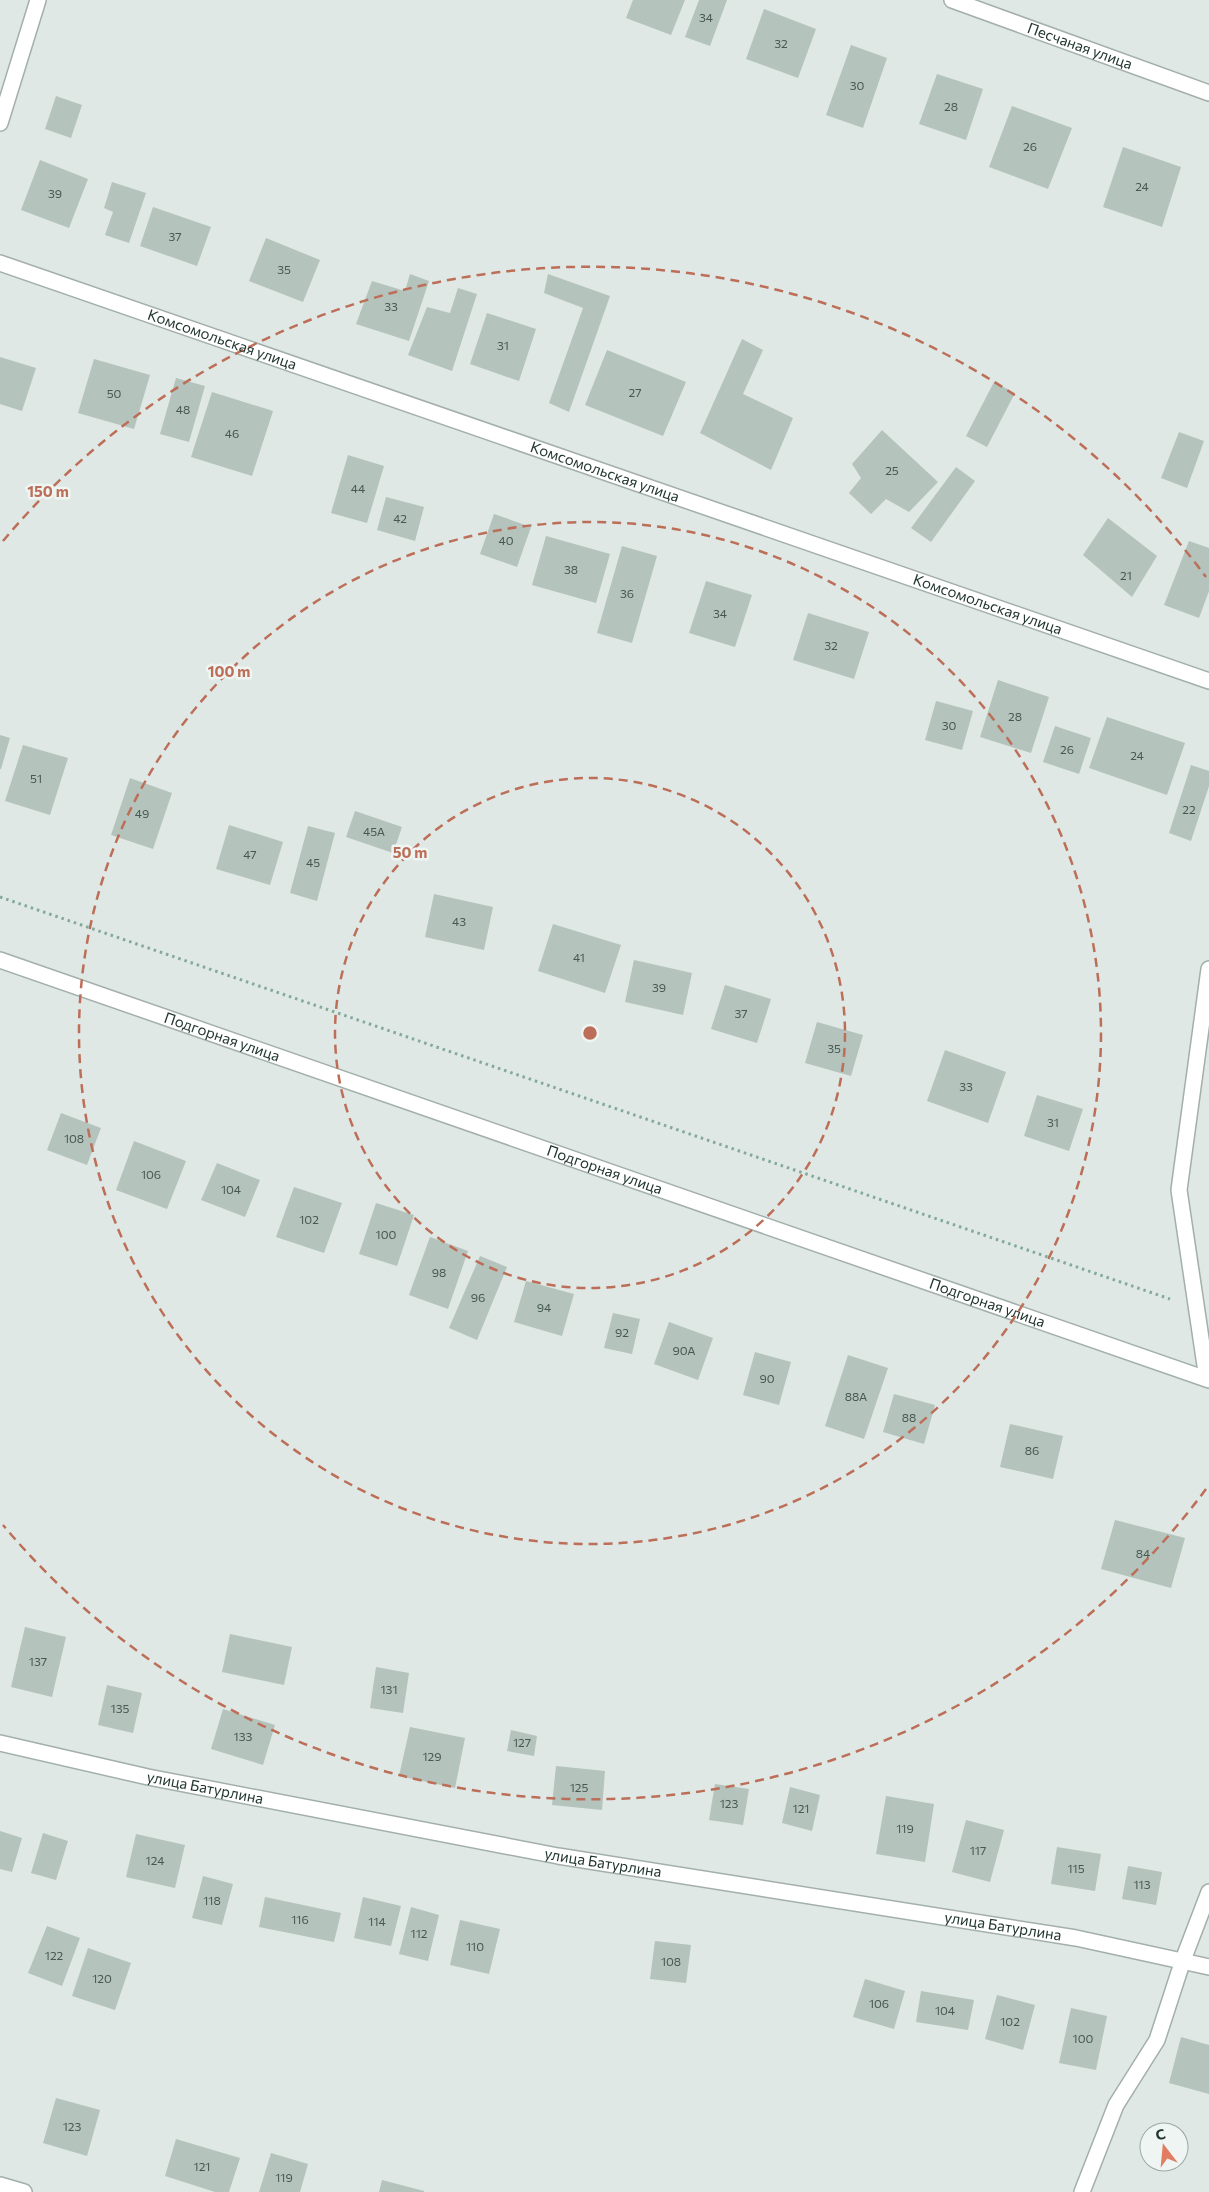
<svg xmlns="http://www.w3.org/2000/svg" width="1209" height="2192" font-family="Commissioner,sans-serif">
<style>
.building{fill:#b4c3bc}
.lines{fill:none;stroke-linecap:round;stroke-linejoin:round}
.minor-casing{stroke:#a3afaa;stroke-width:18}
.path{stroke:#82a99b;stroke-width:3;stroke-dasharray:2.5 4;stroke-linecap:butt}
.minor{stroke:#fff;stroke-width:15}
.ring{fill:none;stroke:#bc6e58;stroke-width:2.5;stroke-dasharray:9 6}
.labels{text-anchor:middle;stroke-width:5;stroke-linejoin:round;paint-order:stroke}
.number-label{font-size:12px;fill:#465953}
.street-label{font-size:15px;fill:#223630;stroke:#eff5f2}
.centre{fill:#bc6e58;stroke:#eff5f2;stroke-width:2.5}
.ring-label{font-size:15px;text-anchor:middle;font-weight:bold;fill:#bc6e58;stroke:#eff5f2;stroke-width:5;stroke-linejoin:round;paint-order:stroke}
</style>
<rect width="100%" height="100%" fill="#dfe8e4"/>
<!-- building -->
<path class="building" d="M633,0H685L671,35L626,18Z
M699,0H727L710,46L685,37Z
M764,9L816,29L798,78L746,59Z
M851,45L887,58L863,128L826,115Z
M937,74L983,89L966,140L919,124Z
M56,96L82,105L71,138L45,129Z
M1012,106L1072,128L1048,189L989,167Z
M1123,147L1181,167L1162,227L1103,207Z
M40,160L88,179L69,228L21,210Z
M112,182L146,193L129,243L105,235L113,212L104,208Z
M153,207L211,227L197,266L140,246Z
M266,238L320,260L303,302L249,281Z
M410,274L429,281L409,341L356,324L372,281L405,291Z
M548,274L610,296L569,412L549,403L583,308L544,293Z
M458,288L477,294L452,371L408,355L427,307L450,313Z
M487,313L536,329L519,381L470,364Z
M742,339L763,350L743,394L793,418L771,470L700,433Z
M607,350L686,382L663,436L585,405Z
M0,357L36,368L22,411L0,404Z
M94,359L150,375L134,429L78,413Z
M176,378L205,386L189,442L160,434Z
M994,382L1015,393L987,447L966,436Z
M212,392L273,411L252,476L191,457Z
M882,430L938,482L909,512L886,499L871,514L849,493L861,478L852,464Z
M1179,432L1204,441L1187,488L1161,478Z
M348,455L384,466L367,523L331,513Z
M956,467L975,481L931,542L911,528Z
M386,497L424,507L415,541L377,530Z
M494,514L531,527L517,567L480,554Z
M1108,518L1157,556L1132,597L1083,555Z
M546,536L610,554L596,603L532,585Z
M1189,541L1209,548V591L1199,618L1164,605Z
M622,546L657,556L632,643L597,633Z
M706,581L752,595L735,647L689,633Z
M808,613L869,632L854,679L793,660Z
M998,680L1049,697L1031,753L980,737Z
M936,701L973,711L962,750L925,740Z
M1107,717L1185,743L1167,795L1089,768Z
M1055,726L1091,738L1079,774L1043,762Z
M0,735L10,738L1,769H0Z
M23,745L68,758L50,815L5,801Z
M1191,765L1209,771V786L1191,841L1169,833Z
M130,778L172,793L153,849L111,835Z
M355,811L402,827L393,853L346,837Z
M229,825L283,842L270,885L216,869Z
M308,826L335,833L317,901L290,893Z
M434,894L493,907L484,950L425,937Z
M553,924L621,945L605,993L538,971Z
M634,960L692,973L683,1015L625,1002Z
M725,985L771,999L757,1043L711,1029Z
M817,1022L863,1035L851,1076L805,1063Z
M945,1050L1006,1072L988,1123L927,1101Z
M1037,1095L1083,1109L1069,1151L1024,1136Z
M61,1113L101,1128L87,1165L47,1150Z
M134,1141L186,1161L167,1209L116,1190Z
M217,1163L260,1180L245,1217L201,1200Z
M294,1187L342,1203L324,1253L276,1237Z
M376,1203L414,1215L397,1266L359,1254Z
M430,1237L468,1251L448,1309L409,1295Z
M480,1256L507,1267L477,1340L449,1328Z
M526,1281L574,1294L562,1336L514,1322Z
M613,1313L640,1319L632,1354L604,1348Z
M669,1322L713,1338L698,1380L654,1364Z
M755,1352L791,1362L779,1405L743,1395Z
M848,1355L888,1368L864,1439L825,1426Z
M894,1394L935,1405L924,1444L883,1432Z
M1010,1424L1063,1436L1053,1479L1000,1467Z
M1115,1520L1185,1538L1171,1588L1101,1569Z
M25,1627L66,1637L52,1697L11,1687Z
M230,1634L292,1647L284,1685L222,1672Z
M376,1667L409,1673L403,1713L370,1708Z
M107,1685L142,1693L133,1733L98,1725Z
M223,1709L275,1725L263,1765L211,1749Z
M410,1727L465,1738L455,1788L399,1776Z
M511,1730L537,1736L534,1756L507,1751Z
M556,1766L605,1771L602,1810L552,1805Z
M715,1784L749,1789L743,1825L709,1820Z
M790,1787L820,1795L812,1831L782,1823Z
M886,1796L934,1804L925,1862L876,1854Z
M966,1820L1004,1830L990,1882L952,1872Z
M0,1831L22,1838L12,1872L0,1869Z
M43,1833L68,1841L56,1880L31,1873Z
M136,1834L185,1845L175,1888L126,1877Z
M1057,1847L1101,1854L1095,1891L1051,1884Z
M1128,1866L1162,1872L1156,1905L1122,1899Z
M203,1876L233,1884L222,1925L192,1918Z
M265,1897L341,1913L334,1942L259,1927Z
M363,1897L401,1906L391,1946L354,1938Z
M411,1907L439,1915L428,1961L399,1954Z
M460,1920L500,1929L489,1974L450,1965Z
M47,1926L80,1938L62,1986L28,1973Z
M655,1941L691,1945L686,1983L650,1979Z
M88,1948L131,1963L115,2010L72,1996Z
M865,1979L905,1991L894,2029L853,2017Z
M921,1991L974,2000L968,2030L916,2022Z
M997,1995L1035,2005L1023,2050L985,2039Z
M1071,2008L1107,2016L1096,2070L1059,2063Z
M1181,2037L1209,2045V2094L1169,2083Z
M56,2098L100,2110L87,2156L43,2143Z
M176,2139L240,2158L229,2192H215L165,2176Z
M271,2153L308,2164L300,2192H259Z
M382,2180L424,2191V2192H379Z"/>
<g class="lines">
<defs>
<g id="minor">
<path id="s1" d="M952,0L1209,93"/>
<path d="M0,123L38,0"/>
<path id="s2" d="M0,263L1209,681"/>
<path id="s3" d="M0,960L1209,1380"/>
<path d="M1207,1379L1179,1190L1209,969"/>
<path id="s4" d="M0,1743L148,1777L558,1856L1076,1938L1209,1967"/>
<path d="M0,2185L24,2192"/>
<path d="M1082,2192L1116,2105L1157,2040L1183,1960L1209,1892"/>
</g>
</defs>
<!-- minor casing -->
<use href="#minor" class="minor-casing"/>
<!-- path -->
<path class="path" d="M0,897L1170,1299"/>
<!-- minor -->
<use href="#minor" class="minor"/>
</g>
<!-- distance rings -->
<g class="ring">
<circle cx="590" cy="1033" r="255"/>
<circle cx="590" cy="1033" r="511"/>
<path d="M1206 1489A766 766 0 0 1 3 1525M3 541A766 766 0 0 1 1206 577"/>
</g>
<g class="labels">
<!-- number labels -->
<g class="number-label">
<text x="706" y="22">34</text>
<text x="781" y="48">32</text>
<text x="857" y="90">30</text>
<text x="951" y="111">28</text>
<text x="1030" y="151">26</text>
<text x="1142" y="191">24</text>
<text x="55" y="198">39</text>
<text x="175" y="241">37</text>
<text x="284" y="274">35</text>
<text x="391" y="311">33</text>
<text x="503" y="350">31</text>
<text x="635" y="397">27</text>
<text x="114" y="398">50</text>
<text x="183" y="414">48</text>
<text x="232" y="438">46</text>
<text x="892" y="475">25</text>
<text x="358" y="493">44</text>
<text x="400" y="523">42</text>
<text x="506" y="545">40</text>
<text x="571" y="574">38</text>
<text x="1126" y="580">21</text>
<text x="627" y="598">36</text>
<text x="720" y="618">34</text>
<text x="831" y="650">32</text>
<text x="1015" y="721">28</text>
<text x="949" y="730">30</text>
<text x="1067" y="754">26</text>
<text x="1137" y="760">24</text>
<text x="36" y="783">51</text>
<text x="1189" y="814">22</text>
<text x="142" y="818">49</text>
<text x="374" y="836">45А</text>
<text x="250" y="859">47</text>
<text x="313" y="867">45</text>
<text x="459" y="926">43</text>
<text x="579" y="962">41</text>
<text x="659" y="992">39</text>
<text x="741" y="1018">37</text>
<text x="834" y="1053">35</text>
<text x="966" y="1091">33</text>
<text x="1053" y="1127">31</text>
<text x="74" y="1143">108</text>
<text x="151" y="1179">106</text>
<text x="231" y="1194">104</text>
<text x="309" y="1224">102</text>
<text x="386" y="1239">100</text>
<text x="439" y="1277">98</text>
<text x="478" y="1302">96</text>
<text x="544" y="1312">94</text>
<text x="622" y="1337">92</text>
<text x="684" y="1355">90А</text>
<text x="767" y="1383">90</text>
<text x="856" y="1401">88А</text>
<text x="909" y="1422">88</text>
<text x="1032" y="1455">86</text>
<text x="1143" y="1558">84</text>
<text x="38" y="1666">137</text>
<text x="389" y="1694">131</text>
<text x="120" y="1713">135</text>
<text x="243" y="1741">133</text>
<text x="522" y="1747">127</text>
<text x="432" y="1761">129</text>
<text x="579" y="1792">125</text>
<text x="729" y="1808">123</text>
<text x="801" y="1813">121</text>
<text x="905" y="1833">119</text>
<text x="978" y="1855">117</text>
<text x="155" y="1865">124</text>
<text x="1076" y="1873">115</text>
<text x="1142" y="1889">113</text>
<text x="212" y="1905">118</text>
<text x="300" y="1924">116</text>
<text x="377" y="1926">114</text>
<text x="419" y="1938">112</text>
<text x="475" y="1951">110</text>
<text x="54" y="1960">122</text>
<text x="671" y="1966">108</text>
<text x="102" y="1983">120</text>
<text x="879" y="2008">106</text>
<text x="945" y="2015">104</text>
<text x="1010" y="2026">102</text>
<text x="1083" y="2043">100</text>
<text x="72" y="2131">123</text>
<text x="202" y="2171">121</text>
<text x="284" y="2182">119</text>
</g>
<!-- street labels -->
<g class="street-label">
<text dy="5" stroke="none"><textPath href="#s1" startOffset="136">Песчаная улица</textPath></text>
<text dy="5" stroke="none"><textPath href="#s2" startOffset="235">Комсомольская улица</textPath></text>
<text dy="5" stroke="none"><textPath href="#s2" startOffset="640">Комсомольская улица</textPath></text>
<text dy="5" stroke="none"><textPath href="#s2" startOffset="1045">Комсомольская улица</textPath></text>
<text dy="5" stroke="none"><textPath href="#s3" startOffset="235">Подгорная улица</textPath></text>
<text dy="5" stroke="none"><textPath href="#s3" startOffset="640">Подгорная улица</textPath></text>
<text dy="5" stroke="none"><textPath href="#s3" startOffset="1045">Подгорная улица</textPath></text>
<text dy="5" stroke="none"><textPath href="#s4" startOffset="210">улица Батурлина</textPath></text>
<text dy="5" stroke="none"><textPath href="#s4" startOffset="615">улица Батурлина</textPath></text>
<text dy="5" stroke="none"><textPath href="#s4" startOffset="1020">улица Батурлина</textPath></text>
</g>
</g>
<circle cx="590" cy="1033" r="8" class="centre"/>
<g class="ring-label">
<text x="48" y="497">150 m</text>
<text x="229" y="677">100 m</text>
<text x="410" y="858">50 m</text>
</g>
<!-- north arrow -->
<g transform="translate(1164 2147) rotate(344)"><circle r="24" fill="#eff5f2" stroke="#9da9a4"/>
<path d="M0-4L9 19L0 12L-9 19Z" fill="#e27c62"/>
<text y="-8" font-size="14" font-weight="bold" text-anchor="middle" fill="#223630">С</text>
</g>
</svg>
